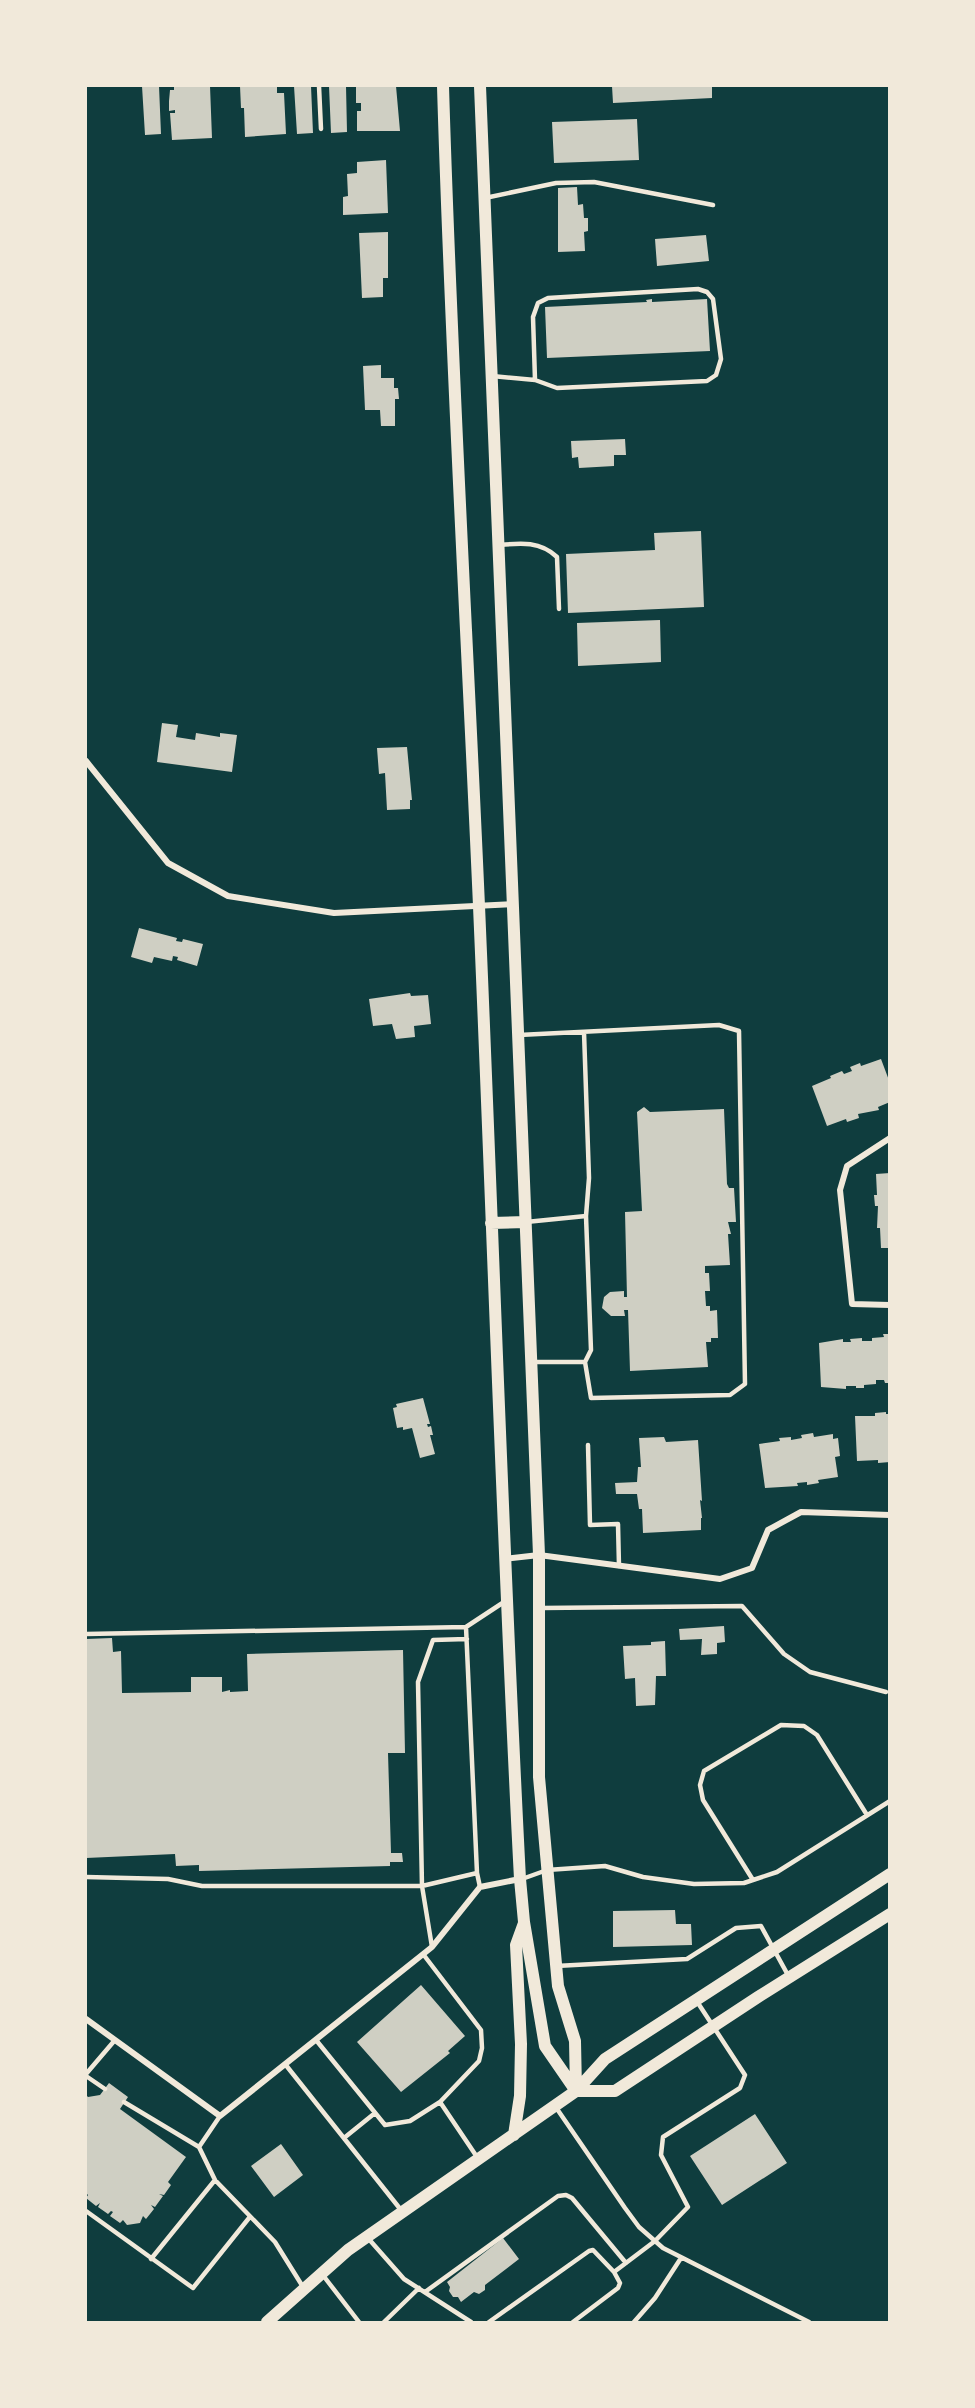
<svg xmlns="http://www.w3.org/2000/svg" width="975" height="2408" font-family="'Open Sans',sans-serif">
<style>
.building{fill:#cfcfc3}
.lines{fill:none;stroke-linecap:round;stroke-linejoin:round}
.service{stroke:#f1e9da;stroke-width:4.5}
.minor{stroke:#f1e9da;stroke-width:6}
.secondary{stroke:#f1e9da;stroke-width:12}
</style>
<rect width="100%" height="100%" fill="#0f3d3e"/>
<!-- building -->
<path class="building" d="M142,86H159L161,134L145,135Z
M174,86H210L212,138L172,140L170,113H175V110L169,111V101L170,90H174Z
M240,86H277V93H284L286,134L245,137L244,108H241Z
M294,86H311L313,133L297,134Z
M329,86H346L347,132L331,133Z
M356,86H396L400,131H357V111H361V103H356Z
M612,86H712V98L613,103Z
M637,119L639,160L554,163L552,122Z
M386,160L388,213L343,215V197L348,196L347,174L357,173V162Z
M577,187L578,205L583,204L584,218H588V231L584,232L585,251L558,252V188Z
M388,232V278H383V297L362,298L359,233Z
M706,235L709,261L657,266L655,239Z
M652,299V302L707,299L710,351L547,358L545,307L647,302L646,300Z
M381,365V378H394V388H398L399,399H395V426H381L380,410H365L363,366Z
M625,439L626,455H614V466L579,468L578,457L572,458L571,441Z
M701,531L704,607L568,613L566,554L655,550L654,533Z
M660,620L661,662L578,666L577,623Z
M162,723L178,725L176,737L195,740L196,733L220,737V733L237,735L232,772L157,762Z
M407,747L412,800H410V809L387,810L385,773L379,774L377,748Z
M139,928L177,938L176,941L182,942L183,939L203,944L197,966L177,960L178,957L173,956L172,961L154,957L152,963L131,957Z
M410,993L411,996L428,995L431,1024L414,1026L415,1037L396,1039L392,1024L373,1026L369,999Z
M881,1059L890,1083V1102L878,1107L879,1110L858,1114L859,1118L847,1122L846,1119L827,1126L812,1086L831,1078L830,1076L842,1071L844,1074L852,1071L850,1067L860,1063L861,1066Z
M644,1107L650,1112L724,1109L727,1184L729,1188H734L736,1222H728L731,1234H728L730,1265L705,1266V1273H709L710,1291H705L706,1306H710V1311L717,1310L718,1338H711V1342H706L708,1367L630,1371L628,1310H624L625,1316H611L602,1308L604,1297L610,1292L624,1291V1297H627L625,1212L642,1211L637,1112Z
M890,1173V1248H881L880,1228H877L878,1206H875L874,1195H877L876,1174Z
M883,1334H890V1383H885L884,1380H876V1384L864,1385V1388H856V1386H846V1389L821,1387L819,1343L843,1339V1342H851L850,1339L862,1338V1341H872V1338L884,1337Z
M423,1398L430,1424H427L428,1427L431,1426L433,1435H430L435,1454L420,1458L412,1428L403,1430V1427L397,1428L393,1408L397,1407L396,1404Z
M886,1412V1414H890V1462L878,1463V1460L857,1461L855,1416H875V1413Z
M813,1433L814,1437L833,1434V1439L838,1438L840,1456L835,1457L838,1477L818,1480L819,1483L807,1485V1482L797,1483L798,1486L765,1488L759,1444L780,1441L779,1438L791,1437V1440L802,1438L801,1435Z
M664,1437L666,1442L698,1440L702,1501L700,1500L702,1518H701V1530L643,1533L642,1509H639L637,1494H616L615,1483L637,1482L638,1467H641L639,1438Z
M724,1626L725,1642L717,1643V1654L701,1655L702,1639L680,1640L679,1629Z
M112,1638L113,1652L121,1651L122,1693L191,1692V1677H222V1692L230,1690V1692L248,1691L247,1654L403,1650L405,1753H388L391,1853H402L403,1862H390V1866L199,1871V1865L176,1866L175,1854L86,1858V1639Z
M665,1641L666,1676H656L655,1705L636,1706L635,1678L625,1679L623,1646L651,1645V1642Z
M675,1910L676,1924H691L692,1945L613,1947V1911Z
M421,1985L465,2036L448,2051L450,2053L401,2092L357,2042Z
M109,2083L128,2097L120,2109L186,2157L168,2182L171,2185L164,2195L159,2194L163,2196L155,2207L151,2205L154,2209L146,2219L143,2216L140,2223L127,2225L123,2220L120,2223L110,2216L113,2212L111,2211L108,2214L98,2207L100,2203L96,2206L86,2198L88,2195L86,2193V2095L88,2097L100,2095Z
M755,2114L787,2163L722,2205L690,2156Z
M281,2144L303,2175L274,2197L251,2166Z
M503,2238L519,2259L485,2285V2290L479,2294L474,2292L461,2302L458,2297H453L449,2291L450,2287L447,2282Z"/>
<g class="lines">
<!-- service -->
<path class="service" d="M319,86L321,129
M485,198L556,183L594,182L713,205
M492,376L535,380L557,388L707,381L716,375L721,359L713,299L707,292L698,289L548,298L538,303L533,317L535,380
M499,545C521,543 540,541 557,557L559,609
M584,1032L589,1178L586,1216
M519,1035L719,1025L739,1031L745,1384L730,1395L591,1398L585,1362H531
M526,1222L586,1216L591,1350L585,1362
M588,1445L590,1525L618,1524L619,1566
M542,1608L742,1606L784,1654L810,1672L886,1692
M466,1627L504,1602
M86,1634L466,1627L477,1873L480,1887
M86,1877L168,1879L202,1886H422L418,1682L433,1640L467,1639
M522,1879L547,1870L605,1866L643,1877L694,1884L744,1883L777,1872L890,1801
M753,1880L703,1800L700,1785L704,1771L781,1725L804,1726L817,1735L867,1815
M432,1947L422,1886L477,1873
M423,1954L481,2030L482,2048L479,2061L440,2102L477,2157
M556,1966L687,1959L736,1928L761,1926L789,1977
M316,2040L385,2125L410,2121L440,2102
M285,2064L401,2210
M86,2074L115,2040
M86,2076L105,2089
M124,2102L199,2147L215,2180L275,2242L303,2287
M555,2106L625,2208L639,2227L663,2248L809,2322
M344,2138L375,2113
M199,2147L220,2116
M86,2211L193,2288L249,2218
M367,2237L404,2279L471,2322
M151,2259L215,2180
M614,2272L655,2241L688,2207L661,2155L663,2137L740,2088L745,2075L696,2000
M322,2274L359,2322
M425,2292L558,2196L566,2195L572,2198L626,2263
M384,2322L419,2288
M489,2322L589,2251L593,2250L614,2272L620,2283L618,2288L573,2322
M634,2322L655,2298L681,2258"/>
<!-- minor -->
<path class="minor" d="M86,761L168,863L228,896L334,913L513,904
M890,1138L847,1166L840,1190L852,1304L890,1305
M504,1559L539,1555L720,1579L752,1568L768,1530L801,1512L890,1515
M86,2019L220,2116L432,1947L480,1887L520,1879"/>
<!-- secondary -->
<path class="secondary" d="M443,86C451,359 467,632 479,906C493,1230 503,1555 520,1879L524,1922L545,2046L576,2091
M480,86L539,1555V1777L558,1986L575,2041L576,2090
M491,1223L526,1222
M576,2091H615L758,1997L890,1914
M514,2135L520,2096L521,2044L516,1945L524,1923
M267,2322L348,2250L576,2091L605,2059L890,1874"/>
</g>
<!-- border -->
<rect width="975" height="2408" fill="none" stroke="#f1e9da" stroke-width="174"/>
</svg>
